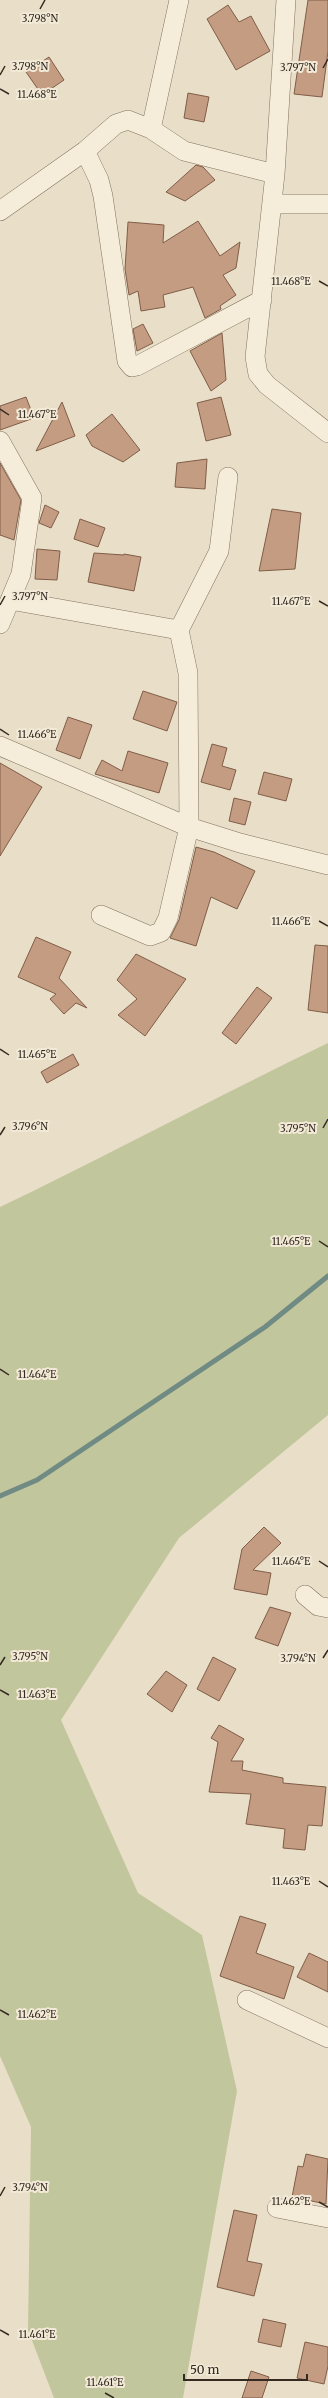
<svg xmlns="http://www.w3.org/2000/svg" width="328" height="2398" font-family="Merriweather,serif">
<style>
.green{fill:#c2c69d}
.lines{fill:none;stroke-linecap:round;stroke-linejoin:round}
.stream{stroke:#708b84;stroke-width:5}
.building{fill:#c39c82;stroke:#805d48}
.minor-casing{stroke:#83725f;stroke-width:20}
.minor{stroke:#f5edda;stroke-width:19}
.ticks{fill:none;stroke:#352a21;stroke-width:1.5}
.ticks-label{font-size:10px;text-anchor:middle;fill:#352a21;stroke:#f2e9d7;stroke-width:4;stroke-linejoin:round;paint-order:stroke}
</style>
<rect width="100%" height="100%" fill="#e9dfc8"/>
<!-- green -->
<path class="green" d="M328,1043V1415L179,1538L61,1720L138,1893L202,1935L237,2091L183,2398H54L28,2330L31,2127L0,2056V1207C110,1154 218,1096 328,1043Z"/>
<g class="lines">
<!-- stream -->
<path class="stream" d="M0,1496L37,1480L265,1327L328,1276"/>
</g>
<!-- building -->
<path class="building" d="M308,0H328V51L322,97L294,94Z
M228,5L239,22L251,16L270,51L236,70L207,19Z
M49,57L64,80L42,95L26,72Z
M188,93L209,97L204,122L184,118Z
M196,165L203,167L215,180L185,201L166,192Z
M198,221L220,256L240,242L236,268L223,275L236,295L220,306L221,309L205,318L193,287L163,295L165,307L141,311L138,291L129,295L125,269L128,222L164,225L163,243Z
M143,324L153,343L137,351L133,329Z
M222,333L226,380L211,391L190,351Z
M26,397L34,418L0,430V406Z
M221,397L231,435L206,441L197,403Z
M62,402L75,436L36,451Z
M112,414L140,450L123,462L92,446L86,435Z
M207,459L205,489L175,487L177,463Z
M0,463L21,500L14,540L0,535Z
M45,505L59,512L51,528L39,523Z
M272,509L301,513L295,569L259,571Z
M80,519L105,528L98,547L74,539Z
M37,549L60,551L57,580L35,579Z
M94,553L124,555V554L141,557L134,591L88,582Z
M143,691L177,702L167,731L133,719Z
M68,717L92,725L80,759L56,750Z
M212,744L227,748L222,766L236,770L230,790L201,782Z
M128,751L168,763L159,793L95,774L102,760L122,771Z
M0,763L42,787L0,856Z
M264,772L292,779L286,801L258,794Z
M234,798L251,802L245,825L229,821Z
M196,847L214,852L255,871L237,909L211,897L196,946L170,938L179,920Z
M36,937L71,952L59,978L87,1008L76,1003L64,1014L50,999L56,994L18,977Z
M315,945L328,946V1013L308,1010Z
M136,954L186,979L145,1036L118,1015L137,999L117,980Z
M257,987L272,998L236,1044L222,1033Z
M73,1054L79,1065L47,1083L41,1072Z
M264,1527L281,1543L253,1570L271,1573L267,1595L234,1589L242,1549Z
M270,1607L291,1613L278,1646L255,1638Z
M213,1657L236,1669L219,1701L197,1689Z
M166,1671L187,1685L172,1712L147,1694Z
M219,1725L244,1739L231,1761H243L242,1770L283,1778V1783L326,1787L322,1826L308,1825L305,1850L283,1848L285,1829L246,1824L251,1794L209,1792L218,1742L211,1738Z
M240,1916L266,1924L256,1953L294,1967L284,1999L220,1976Z
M309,1953L328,1962V1992L297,1977Z
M306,2154L328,2159L326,2204L292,2197L298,2166L303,2167Z
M234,2210L257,2215L247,2261L262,2264L254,2296L217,2287Z
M263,2319L286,2324L281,2347L258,2342Z
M305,2342L328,2347V2366L324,2384L297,2378Z
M251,2371L269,2377L262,2398H242Z"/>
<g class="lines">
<defs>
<path id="minor" d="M286,0L275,174L255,357L258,374L267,385L328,433
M151,129L179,0
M85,151L99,180L103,196L127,361L132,367L137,366L262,300
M272,204H328
M0,211L85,151L116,124L128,120L151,129L184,151L275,174
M0,441L32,498L21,574L0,624
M10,600L179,630
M0,746L189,827L240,843L328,865
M101,915L150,936L161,932L168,918L189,827L188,673L179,630L219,551L228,477
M305,1595L318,1606L328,1608
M247,2000L328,2038
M277,2208L328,2218"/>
</defs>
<!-- minor casing -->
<use href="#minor" class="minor-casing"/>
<!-- minor -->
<use href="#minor" class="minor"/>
</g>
<!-- ticks -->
<path class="ticks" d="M40,9L45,0M323,68L328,59M0,75L5,66M0,89L9,94M319,281L328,286M0,409L9,415M319,601L328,606M0,605L5,596M0,729L9,735M319,921L328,926M0,1049L9,1055M323,1128L328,1119M0,1135L5,1127M319,1241L328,1247M0,1369L9,1375M319,1561L328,1567M323,1658L328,1650M0,1665L5,1657M0,1690L9,1695M319,1881L328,1887M0,2010L9,2015M0,2196L5,2187M319,2202L328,2207M0,2330L9,2335M105,2393L114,2398"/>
<g class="ticks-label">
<text x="40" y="22">3.798°N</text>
<text x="30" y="70">3.798°N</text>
<text x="298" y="71">3.797°N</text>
<text x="37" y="98">11.468°E</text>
<text x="291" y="285">11.468°E</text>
<text x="37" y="418">11.467°E</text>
<text x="30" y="600">3.797°N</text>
<text x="291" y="605">11.467°E</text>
<text x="37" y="738">11.466°E</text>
<text x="291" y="925">11.466°E</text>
<text x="37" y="1058">11.465°E</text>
<text x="30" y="1130">3.796°N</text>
<text x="298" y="1132">3.795°N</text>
<text x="291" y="1245">11.465°E</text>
<text x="37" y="1378">11.464°E</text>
<text x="291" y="1565">11.464°E</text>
<text x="30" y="1660">3.795°N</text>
<text x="298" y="1662">3.794°N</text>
<text x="37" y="1698">11.463°E</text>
<text x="291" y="1885">11.463°E</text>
<text x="37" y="2018">11.462°E</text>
<text x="30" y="2191">3.794°N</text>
<text x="291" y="2205">11.462°E</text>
<text x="37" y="2338">11.461°E</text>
<text x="105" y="2386">11.461°E</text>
</g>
<!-- scale -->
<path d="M184 2374v6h123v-6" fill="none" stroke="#352a21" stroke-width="2"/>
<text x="190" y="2374" font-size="12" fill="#352a21" stroke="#f2e9d7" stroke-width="3" paint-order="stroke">50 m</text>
</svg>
